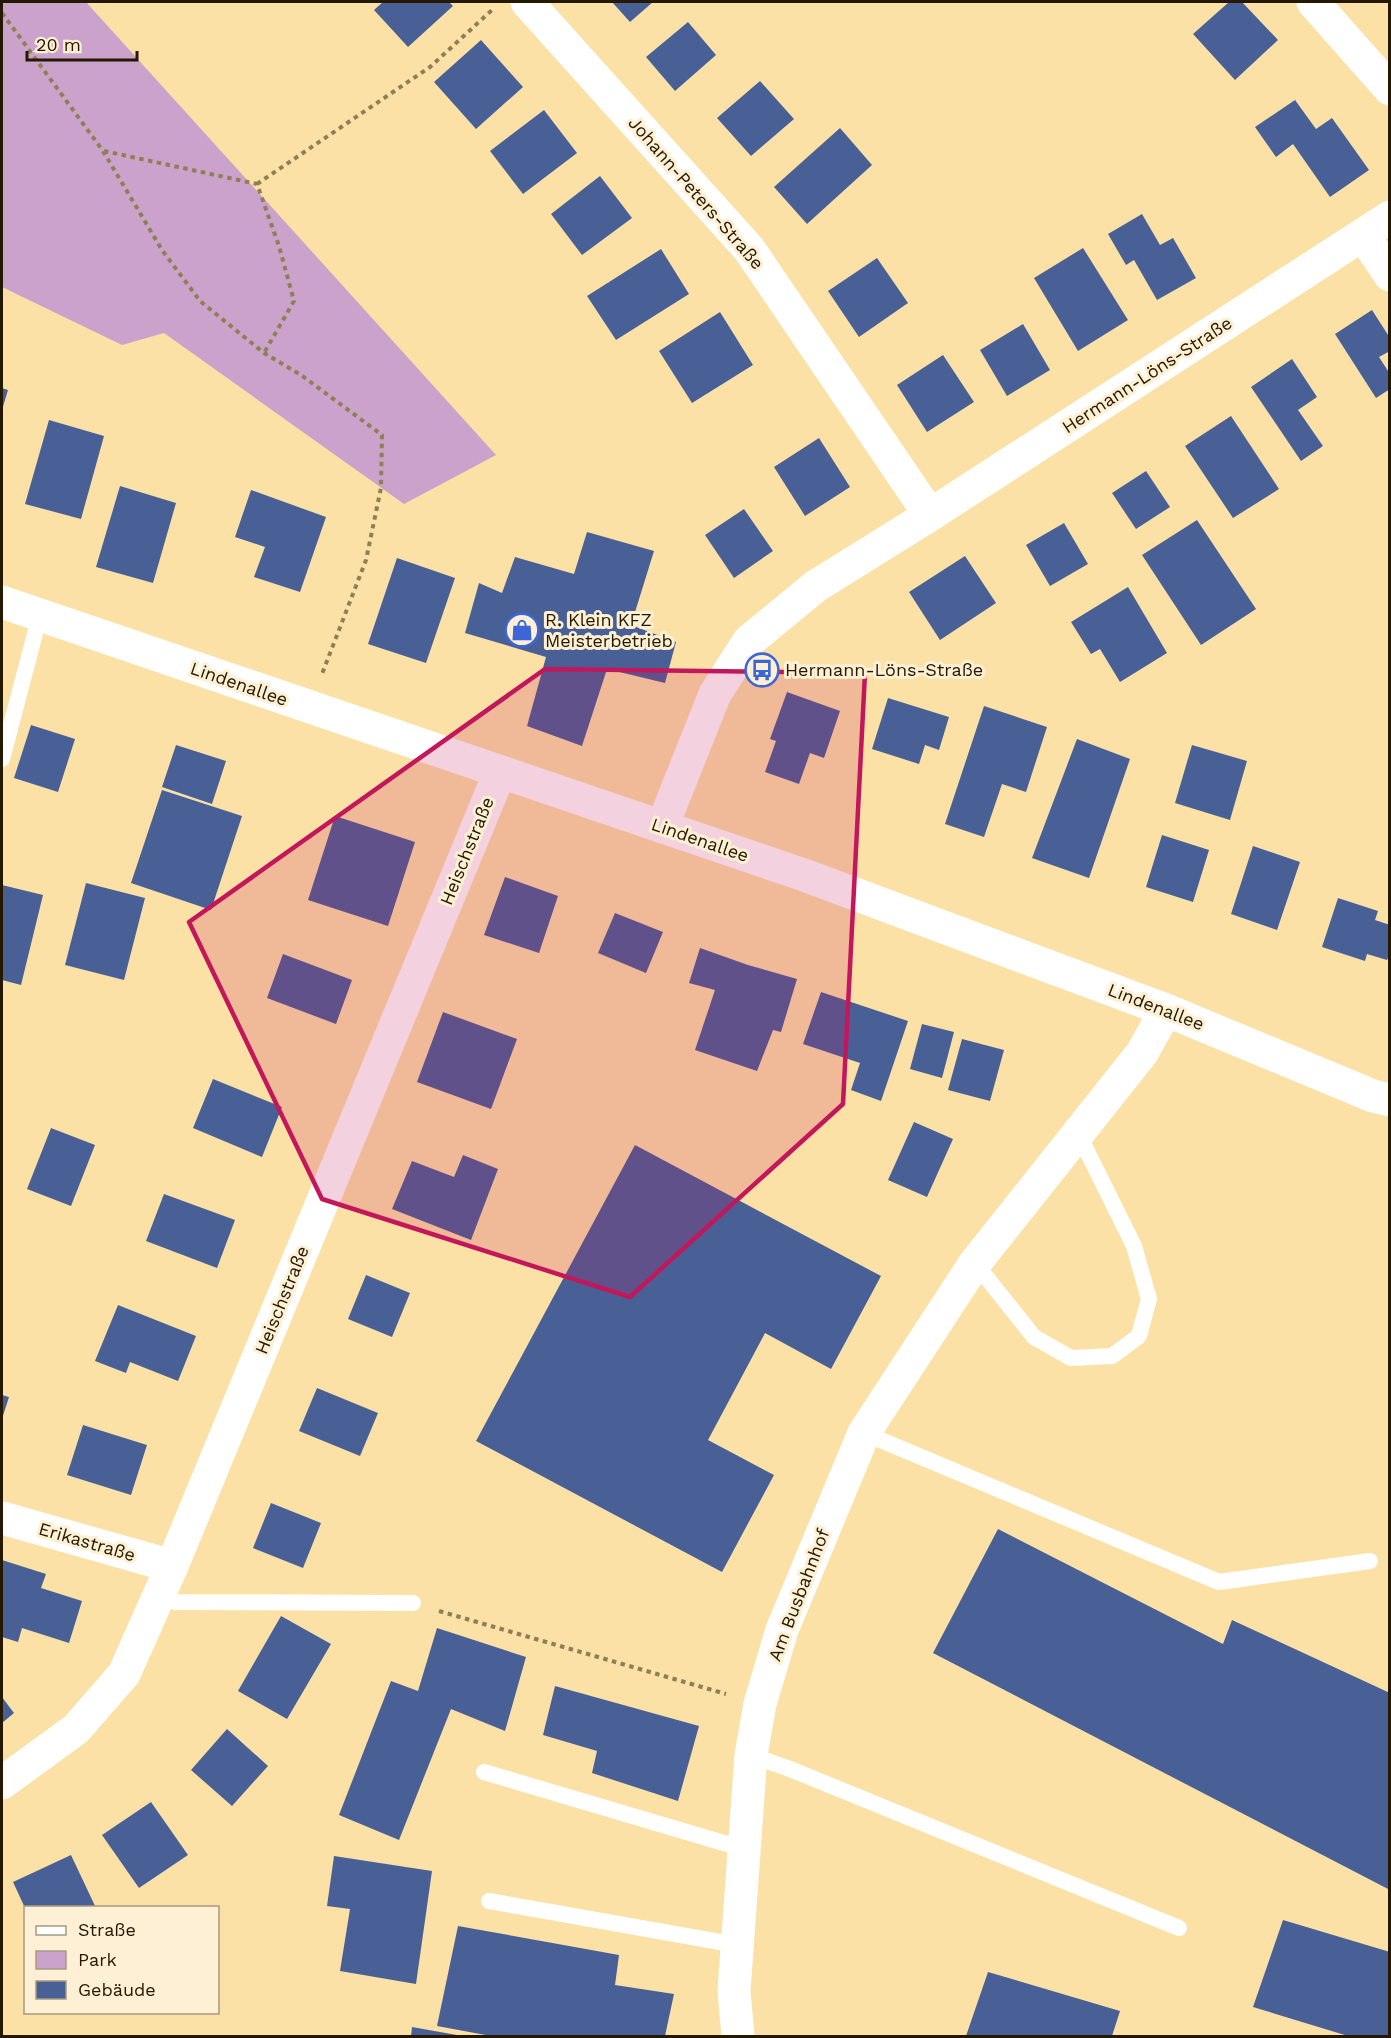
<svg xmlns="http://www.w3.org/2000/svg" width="1391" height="2038" font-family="'Work Sans',sans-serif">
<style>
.green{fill:#cba2cc}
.building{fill:#496096}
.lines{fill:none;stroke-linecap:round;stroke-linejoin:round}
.path{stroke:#927e55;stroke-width:4;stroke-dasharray:4.5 4.5;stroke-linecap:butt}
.lane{stroke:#fff;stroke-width:16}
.street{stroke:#fff;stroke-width:33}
.secondary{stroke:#fff;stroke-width:33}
.marked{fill:#c2185b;fill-opacity:0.2;stroke:#c2185b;stroke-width:4.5;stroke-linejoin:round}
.labels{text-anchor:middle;stroke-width:6;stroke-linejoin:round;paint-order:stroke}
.street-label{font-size:18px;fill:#241800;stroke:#fdf0d4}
.poi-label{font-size:18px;fill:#241800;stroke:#fdf0d4;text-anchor:start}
</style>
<rect width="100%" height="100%" fill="#fce1a7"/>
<!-- green -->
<path class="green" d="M2,2H86L496,455L404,504L164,333L122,345L2,287Z"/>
<!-- building -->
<path class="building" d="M383,2H449L453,6L408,47L374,10Z
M612,2H653L630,22Z
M1229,2H1242L1278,40L1235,80L1193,34Z
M688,22L716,55L675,91L646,57Z
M481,40L523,87L476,129L434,82Z
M760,81L794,119L751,156L717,118Z
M1295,100L1316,129L1332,118L1369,170L1330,197L1293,144L1276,157L1255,127Z
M544,110L577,153L523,194L490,151Z
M840,128L872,165L807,224L774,187Z
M600,176L632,218L582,255L551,214Z
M1142,214L1160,245L1173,238L1196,278L1157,300L1134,260L1126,265L1108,234Z
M1083,248L1128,320L1078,351L1034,278Z
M661,249L689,294L616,340L587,296Z
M877,258L908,303L859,337L828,291Z
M1372,310L1390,338V351L1379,357L1390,374V389L1376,398L1335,334Z
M720,312L753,365L692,403L659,351Z
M1023,324L1050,370L1007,396L980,350Z
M943,355L974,402L927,432L897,385Z
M1292,359L1317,397L1298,410L1323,446L1301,461L1251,387Z
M2,388L8,390L2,410Z
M1231,416L1279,489L1233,518L1185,446Z
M49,420L104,436L81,519L25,504Z
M819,438L850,487L805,516L774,467Z
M1146,471L1170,507L1136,529L1112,493Z
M120,486L176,503L153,583L96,567Z
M251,490L326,517L300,592L254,577L265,547L235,537Z
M744,509L773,551L734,578L705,535Z
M1197,520L1256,609L1201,645L1142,555Z
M1064,523L1088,564L1050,586L1026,545Z
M587,532L654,551L631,625L676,642L665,683L607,669L582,746L527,726L546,657L465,633L479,583L502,593L515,557L574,574Z
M965,556L996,603L940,640L909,592Z
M397,558L455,578L426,663L368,644Z
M1128,587L1167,653L1120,682L1100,649L1091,654L1071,622Z
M787,692L840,711L824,758L810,753L799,784L765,772L776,741L770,739Z
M888,698L949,717L939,750L925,745L919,764L872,749Z
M984,706L1047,727L1026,792L1002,784L984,837L945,824Z
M31,725L75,739L58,792L14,778Z
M1077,739L1130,759L1089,878L1032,858Z
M176,745L226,761L212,804L162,787Z
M1192,745L1247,761L1230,820L1175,803Z
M162,790L242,816L211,910L131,883Z
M335,816L415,842L388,926L308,900Z
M1162,835L1209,850L1193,902L1146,887Z
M1253,846L1300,862L1277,930L1231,914Z
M505,877L558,896L539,953L484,935Z
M86,883L145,898L124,980L65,965Z
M2,885L43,895L21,985L2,980Z
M1338,898L1378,911L1375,920L1390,925V954L1387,960L1367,954L1365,961L1322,947Z
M615,913L663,932L646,973L598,953Z
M700,948L748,965L797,979L781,1032L773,1030L757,1071L695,1050L715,990L689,983Z
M283,954L352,980L336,1024L267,998Z
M821,992L908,1021L881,1101L851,1090L860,1063L803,1044Z
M443,1012L517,1039L491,1109L417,1082Z
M922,1024L954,1032L942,1078L910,1069Z
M962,1039L1004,1050L990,1101L948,1090Z
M213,1079L282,1107L262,1157L193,1128Z
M914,1122L953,1139L927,1197L888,1180Z
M51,1128L95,1145L71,1206L27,1189Z
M635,1145L881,1276L831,1369L765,1333L708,1440L774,1475L722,1572L476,1441Z
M463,1155L498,1169L471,1240L392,1209L412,1161L454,1177Z
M164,1194L235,1220L217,1268L146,1241Z
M366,1275L410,1293L392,1337L348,1319Z
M118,1305L196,1336L178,1381L130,1362L126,1373L95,1361Z
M317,1388L378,1413L360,1456L299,1431Z
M2,1395L9,1397L2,1419Z
M83,1425L147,1445L131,1495L67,1475Z
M271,1503L321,1523L303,1568L253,1548Z
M998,1529L1223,1644L1232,1620L1390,1693V1890L933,1653Z
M2,1560L46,1574L41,1588L82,1601L69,1643L22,1628L18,1642L2,1637Z
M281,1616L331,1644L287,1719L238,1691Z
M437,1628L526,1657L505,1731L451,1709L399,1840L339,1815L391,1681L418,1691Z
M555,1686L699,1726L678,1801L592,1773L597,1751L543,1735Z
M2,1697L14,1713L2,1723Z
M227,1729L268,1766L232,1806L191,1770Z
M151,1802L188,1855L139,1888L102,1835Z
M71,1855L96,1908H25L13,1882Z
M334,1856L432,1871L416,1984L340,1971L350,1909L327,1906Z
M1283,1920L1390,1952V2036H1348L1253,2007Z
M458,1926L619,1955L615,1985L674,1994L665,2036H491L437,2026Z
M988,1972L1120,2011L1112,2036H966Z
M412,2027L457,2035V2036H411Z"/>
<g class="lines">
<!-- path -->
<path class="path" d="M2,13L103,151L162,250L200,301L264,353L301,375L382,435L381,488L366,560L322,674
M104,151L257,184L279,246L294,301L264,353
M257,184L430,67L492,10
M439,1611L726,1694"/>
<!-- lane -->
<path class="lane" d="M2,759L40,615
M975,1263L1034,1337L1071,1358L1112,1356L1139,1336L1149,1299L1134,1246L1078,1133
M864,1433L1219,1582L1370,1561
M158,1597L176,1602L413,1603
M751,1755L790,1769L1179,1928
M484,1772L744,1849
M489,1901L737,1945"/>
<!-- street -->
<path class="street" d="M527,2L749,249L930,515
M1313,2L1390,89
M1363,235L1390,275
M662,827L715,694L749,641L816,586L930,515L1390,217
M2,1518L172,1566
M2,1783L76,1729L124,1674L172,1566L500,772
M738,2036L734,1991L751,1755L760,1704L782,1630L864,1433L975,1263L1142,1053L1166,1010"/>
<!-- secondary -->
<path class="secondary" d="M2,602L804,875L1166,1010L1373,1096L1390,1100"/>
</g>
<!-- marked area -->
<path class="marked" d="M545,669L865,673L843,1104L630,1297L322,1199L189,922Z"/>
<!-- icons -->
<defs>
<symbol id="shop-ring" viewBox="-11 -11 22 22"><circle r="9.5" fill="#fdf0d4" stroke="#3c65d6" stroke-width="1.5"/><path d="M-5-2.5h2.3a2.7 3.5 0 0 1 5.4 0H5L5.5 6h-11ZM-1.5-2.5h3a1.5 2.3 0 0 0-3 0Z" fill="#3c65d6"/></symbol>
<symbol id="bus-ring" viewBox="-11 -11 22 22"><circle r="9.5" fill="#fdf0d4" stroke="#3c65d6" stroke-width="1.5"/><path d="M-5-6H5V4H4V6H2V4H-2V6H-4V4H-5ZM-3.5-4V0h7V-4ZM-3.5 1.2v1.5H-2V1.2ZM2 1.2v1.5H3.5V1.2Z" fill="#3c65d6"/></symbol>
</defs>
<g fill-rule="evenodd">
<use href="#shop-ring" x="503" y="611" width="38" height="38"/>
<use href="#bus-ring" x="743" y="651" width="38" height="38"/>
</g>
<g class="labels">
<!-- street labels -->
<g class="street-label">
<text transform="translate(696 193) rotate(49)" y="6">Johann-Peters-Straße</text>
<text transform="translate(1147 375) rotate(-33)" y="6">Hermann-Löns-Straße</text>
<text transform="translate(239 684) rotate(19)" y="6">Lindenallee</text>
<text transform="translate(700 840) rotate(19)" y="6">Lindenallee</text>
<text transform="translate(467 851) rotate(-68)" y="6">Heischstraße</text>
<text transform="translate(1156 1007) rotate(21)" y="6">Lindenallee</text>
<text transform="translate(282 1300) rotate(-68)" y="6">Heischstraße</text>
<text transform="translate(87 1542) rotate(16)" y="6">Erikastraße</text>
<text transform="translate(799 1595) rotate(-69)" y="6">Am Busbahnhof</text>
</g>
<!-- poi labels -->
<g class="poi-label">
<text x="545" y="626">R. Klein KFZ<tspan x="545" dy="21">Meisterbetrieb</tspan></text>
<text x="785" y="676">Hermann-Löns-Straße</text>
</g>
</g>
<!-- border -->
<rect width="1391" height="2038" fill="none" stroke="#241800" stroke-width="6"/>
<!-- legend -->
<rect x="24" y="1906" width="195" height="108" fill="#fdf0d4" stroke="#a69a7f" stroke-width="1.5"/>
<rect x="36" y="1926" width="30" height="9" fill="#ffffff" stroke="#a69a7f" stroke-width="1.5"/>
<text x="78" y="1936" font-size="18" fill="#241800">Straße</text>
<rect x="36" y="1951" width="30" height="18" fill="#cba2cc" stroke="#a69a7f" stroke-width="1.5"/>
<text x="78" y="1966" font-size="18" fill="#241800">Park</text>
<rect x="36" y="1981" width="30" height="18" fill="#496096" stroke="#a69a7f" stroke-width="1.5"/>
<text x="78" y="1996" font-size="18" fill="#241800">Gebäude</text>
<!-- scale -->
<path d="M27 51v9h110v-9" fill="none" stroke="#241800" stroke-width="3"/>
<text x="36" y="51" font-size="18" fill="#241800" stroke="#fdf0d4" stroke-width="4.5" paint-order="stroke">20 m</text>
</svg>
